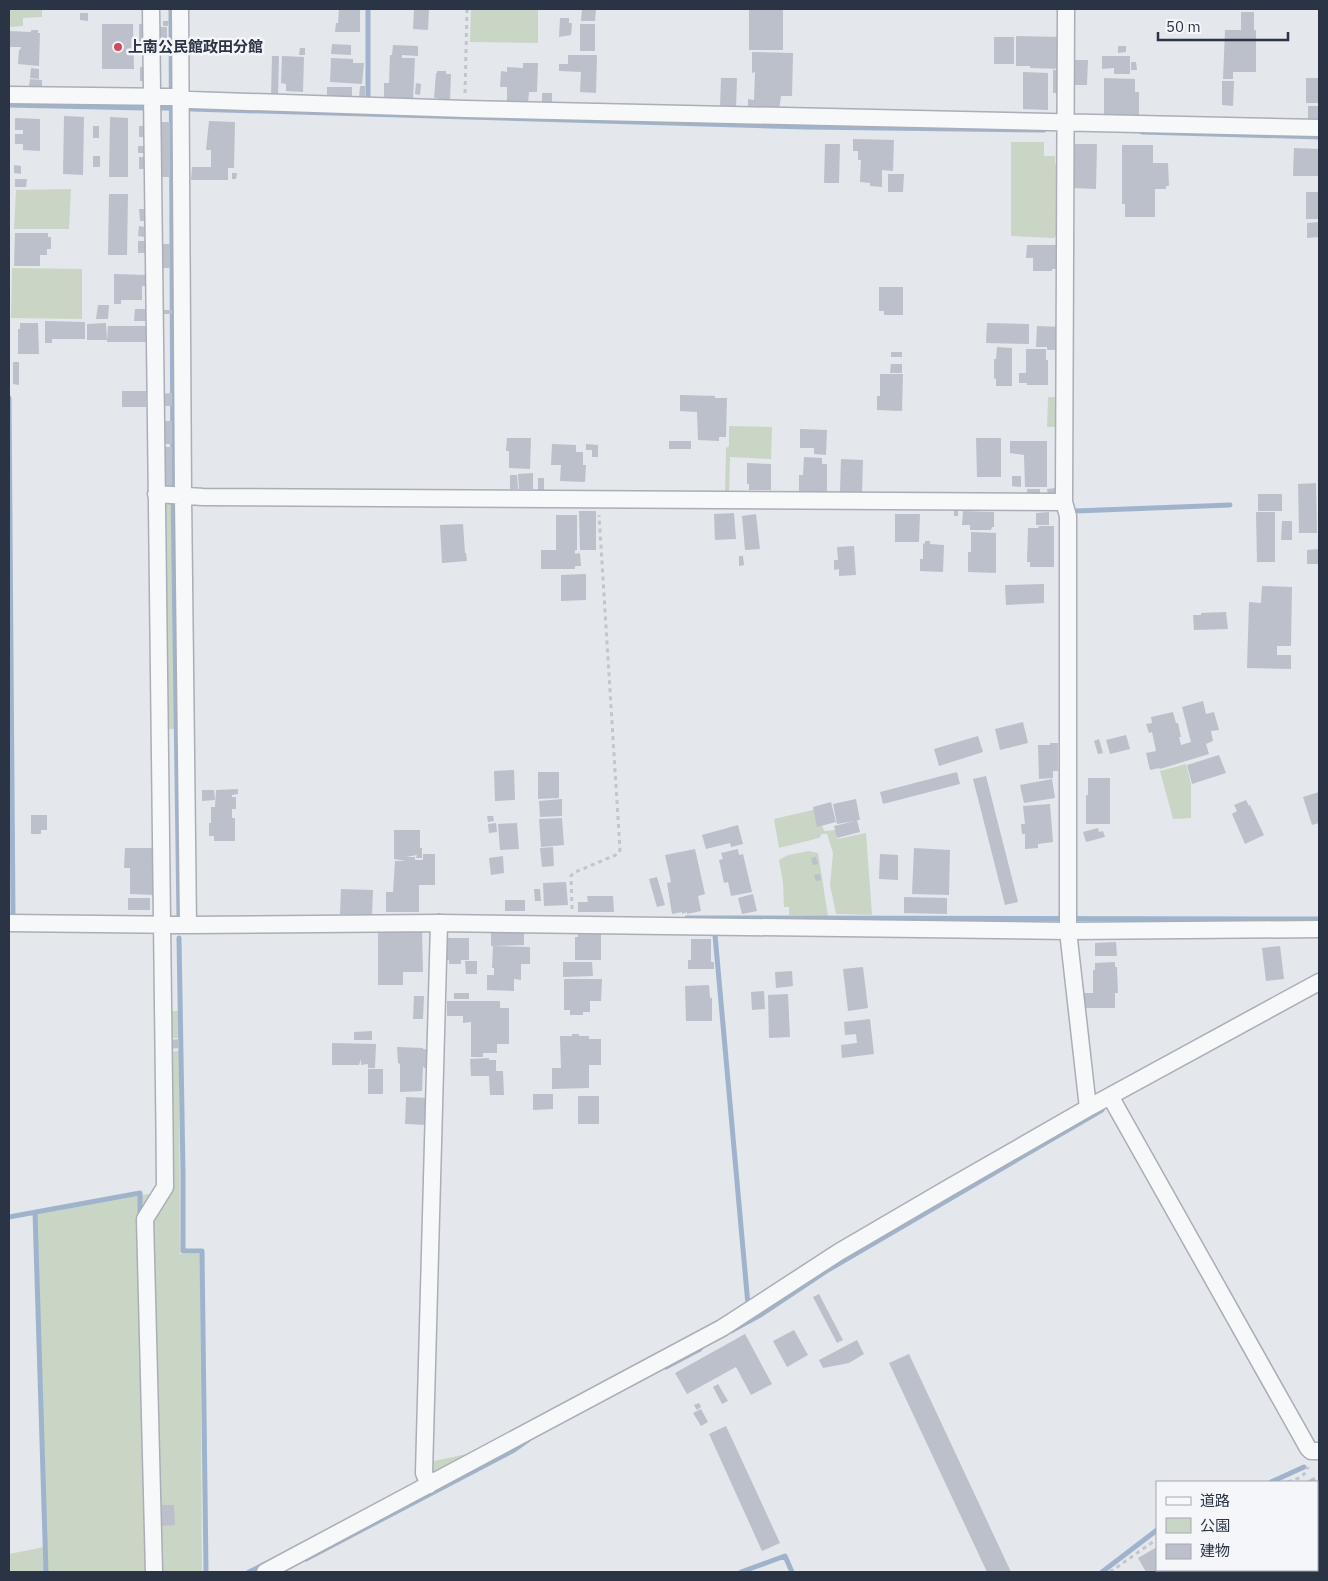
<svg xmlns="http://www.w3.org/2000/svg" width="1328" height="1581" font-family="'IBM Plex Sans','Noto Sans JP',sans-serif">
<style>
.green{fill:#c9d6c5}
.lines{fill:none;stroke-linecap:round;stroke-linejoin:round}
.stream{stroke:#9fb4cc;stroke-width:5}
.building{fill:#bbc0ca}
.minor-casing{stroke:#a9aeb7;stroke-width:19}
.path{stroke:#c2c5cb;stroke-width:3;stroke-dasharray:4 4;stroke-linecap:butt}
.minor{stroke:#f7f8fa;stroke-width:16}
.poi-dot{fill:#d1495b;stroke:#f4f6f9;stroke-width:2}
.labels{text-anchor:middle;stroke-width:5;stroke-linejoin:round;paint-order:stroke}
.poi-label{font-size:15px;font-weight:bold;fill:#2b3445;stroke:#f4f6f9;text-anchor:start}
</style>
<rect width="100%" height="100%" fill="#e4e7ec"/>
<!-- green -->
<path class="green" d="M9,9H42V17L23,18V26L9,27Z
M471,9H538V43L470,42Z
M1011,142H1044V156H1055V164L1062,165L1057,234L1054,238L1011,236Z
M71,189L69,229H14L16,190Z
M12,268L82,269V319L11,318Z
M1048,397H1055L1060,402L1061,427H1047Z
M729,426L772,427L771,459L730,457L729,495H725L726,448L729,446Z
M172,498L175,729H164L161,502Z
M1186,764L1191,784V818L1173,819L1160,771Z
M817,809L824,831L836,830L837,839L866,833L872,915L836,914L830,885L833,853L827,834H822L819,838L779,848L774,819Z
M809,851L818,853L828,916L789,915V907H784L783,883L779,860L788,855Z
M166,1011H178L179,1038H166Z
M179,1051L180,1254H200L202,1572H9V1554L44,1547L34,1215L170,1190L166,1052Z
M472,1453L430,1475L429,1462Z"/>
<g class="lines">
<!-- stream -->
<path class="stream" d="M171,9L173,491L179,919
M368,97V9
M9,105L144,108
M158,108H173
M191,109L805,127L1044,130
M1142,132L1319,137
M9,398L13,916
M1076,511L1230,505
M687,918L1317,919L1319,923
M715,935L748,1305
M179,938L183,1173V1251H202L206,1572
M35,1212L46,1572
M9,1217L140,1193V1217
M731,1331L762,1314L828,1270L1102,1110
M666,1367L700,1349
M1271,1482L1304,1467
M306,1559L514,1450L528,1440
M249,1572L265,1564
M741,1572L785,1556L792,1572
M1102,1572L1157,1530"/>
</g>
<!-- building -->
<path class="building" d="M339,9H360V32H335L336,23H338Z
M414,9H429L428,30L413,29Z
M582,9H596L595,21H581Z
M749,10H783V50H749Z
M1241,12H1254V30H1256V72H1233V79H1223L1225,30H1241Z
M80,13H88V21L80,20Z
M560,18H569V23H572L571,35L559,37Z
M163,21H169L168,26H163Z
M102,24H133L134,69H102Z
M139,24H145L146,45H139Z
M580,24H595V51H580Z
M159,27H167V40H159Z
M31,30H38V33H40L39,66L18,64L19,50H20L21,47H9V31L31,32Z
M1016,36L1062,37V69L1030,68V66H1016Z
M994,37H1014V64H994Z
M332,44L351,45V55L331,54Z
M393,45L418,46V56L402,55V58H415L413,100L384,99V83H389L390,55H392Z
M1118,46H1126V52L1118,53Z
M300,48H305V55H299Z
M752,52L793,53L792,96H781L779,110L748,109V99L754,100L755,72L752,73Z
M568,55H597L596,93L580,92L581,72L559,71V64H568Z
M272,56H279L278,96H271Z
M282,56L304,57L303,92L286,91V84L281,83Z
M1102,56H1130V74H1114V68L1102,69Z
M331,58L353,59V63H364L362,84L330,82Z
M1072,60H1088L1087,85H1072Z
M1131,62H1136L1137,70H1131Z
M523,63H538L537,92H529L528,103H507V87H500L501,71L507,72V67L523,68Z
M140,67H146V81H140Z
M31,68L39,69V79L30,78Z
M1053,70H1062V93H1053Z
M437,71H446V74H451L450,101L438,100V98H434L436,73H437Z
M1023,72L1048,73V110L1023,109Z
M721,78H737L736,109L720,108Z
M1104,78L1135,79V92H1139V117H1104Z
M1306,78H1319V103H1306Z
M30,79L42,80V86H29Z
M1222,81H1234L1233,106L1222,105Z
M416,83L421,84L420,95L415,94Z
M360,86H365V98H359Z
M327,87H352V98L327,97Z
M542,93H552V104L542,103Z
M1308,106H1319V119H1308Z
M64,116L84,117L83,175L63,174Z
M110,117L128,118V177H109Z
M15,118L40,119V151L23,150V144H15V134H23V130H15Z
M209,121L235,122L234,168H228V180H191L192,167H211V150H206Z
M159,122H170V177H159Z
M93,126H99V138H93Z
M139,126H144V137H139Z
M853,139L894,140L893,171L882,170V187L870,186V183L860,182L861,160H858V151H853Z
M825,144H840L839,183H824Z
M1073,144H1097L1096,189L1073,188Z
M1122,145H1153V163H1168L1169,186H1166V189H1155V217H1125V204H1122Z
M138,146H144V153H138Z
M1294,148L1319,149V176H1293Z
M93,156H100V167H93Z
M139,157H144V169H139Z
M14,165L21,166V174L14,173Z
M232,173H237L236,179H232Z
M888,174H904L903,192H888Z
M15,179H27L26,187H15Z
M1306,192H1319V219H1306Z
M109,194H128L127,255H108Z
M139,209H145V221H140Z
M1319,222V237L1307,238V223Z
M139,226L145,227L144,237L138,236Z
M15,233H48V237H51V249H47V255H40V266H14Z
M138,241H145V253H138Z
M158,244H170V268H158Z
M1027,245H1059L1058,269H1052V271H1033V258H1026Z
M114,274L146,275V286H142V300H121V304H114Z
M879,287H903V315H884V311H879Z
M98,305H109L108,319H96Z
M135,309H149V321H134Z
M163,310H172V314H163Z
M45,321L85,322V339H52V343H45Z
M20,323H38L39,354H18V329H20Z
M106,323L107,340H87V324Z
M987,323L1029,324V344L986,343Z
M108,326H147V342H107Z
M1037,326L1060,327L1058,350H1047V347H1036Z
M997,347L1012,348V386H996V378L994,379V359H996Z
M1026,349H1046V360H1048V385H1027V383H1019V373H1026Z
M891,352H902V357H891Z
M13,362H19V385L13,384Z
M891,364H902V373H890Z
M880,374H903L902,411L877,410V396H880Z
M122,391H146V407H122Z
M172,393V406H163L162,394Z
M680,395L715,396V398H727L726,437H719V441L698,440L697,412L680,411Z
M161,421H172V444H161Z
M800,429L827,430L826,455L814,454V448H800Z
M507,438H531L530,469L509,468V451H506Z
M976,438H1001V477H977Z
M669,441H691V449H669Z
M1010,441H1047V487H1025L1024,455L1010,453Z
M552,444L576,445V452H583V465H586L585,482L560,481L561,465H551Z
M586,444L598,445V457H592V450H586Z
M161,447H172V488H162Z
M804,457L822,458V464H827V495H799V475H803Z
M841,459L863,460L862,493L840,492Z
M747,463L771,464V490H749V484H747Z
M533,473V489H519L518,474Z
M510,475H517L518,489H510Z
M1012,476H1021V487L1012,486Z
M538,478H544V492H538Z
M1316,483L1317,533H1299L1298,484Z
M1055,488V494H1048L1047,489Z
M1027,489H1040V495H1027Z
M1258,494H1282V511H1258Z
M954,510H958V516H954Z
M579,511H596V550H580Z
M963,511L994,512V527H992L991,530H970V525H962Z
M1049,512V525H1036V513Z
M1256,512H1275V562H1257Z
M734,513L736,539L715,540L714,514Z
M756,514L760,549L745,550L742,516Z
M895,514H920L919,542H895Z
M556,515H577V550H575V554L580,553L581,566H575V569H541V550H556Z
M1282,521H1292V540H1281Z
M463,524L465,553H466L467,561L442,563L440,525Z
M1039,526H1054V567H1030V562H1027L1028,528H1038Z
M971,532L996,533V573L968,572V552H971Z
M925,541H930V544L944,545L943,572L920,571V559H923V543L925,544Z
M854,546L856,575L839,576V569L834,570V560H838L837,547Z
M1319,549V564H1307V550Z
M739,556H743L744,565L739,566Z
M586,574V600L561,601V575Z
M1044,584V603L1006,605L1005,585Z
M1262,586L1292,587L1291,646H1277V655H1291V669L1247,668L1249,602L1261,603Z
M1226,612L1228,629L1194,630L1193,615H1201V613Z
M1203,701L1206,714L1214,712L1219,730L1211,731L1213,741L1206,744L1209,754L1160,769L1159,768L1150,770L1146,753L1156,751L1152,732L1149,733L1146,724L1152,723L1151,717L1173,712L1176,723H1178L1181,737H1179L1181,745L1191,742L1182,707Z
M1023,722L1028,743L1000,750L995,729Z
M1126,735L1130,749L1110,754L1106,740Z
M978,736L983,752L939,766L934,749Z
M1099,739L1103,753L1098,754L1094,741Z
M1050,743H1058V771H1053V778L1039,779L1038,745H1050Z
M1219,755L1226,773L1192,784L1187,765Z
M514,770L515,800L495,801L494,771Z
M538,772H559V798L538,799Z
M957,772L960,784L883,804L880,792Z
M986,776L1018,902L1005,905L973,779Z
M1088,778H1110V824H1086V795H1088Z
M1052,779L1055,798L1024,803L1020,785Z
M238,789V794L232,795V797H236V809H232V818H235V841H214V836H209V823H211V807H215L216,790Z
M202,790H214L215,800L202,801Z
M1319,792V823L1312,825L1303,797Z
M562,799V816L540,817L539,801Z
M856,799L860,820H857L860,832L837,838L834,826L855,821L837,824L833,804Z
M1246,800L1249,806L1250,805L1264,835L1245,844L1232,814L1237,811L1234,805Z
M831,802L836,822L817,827L813,807Z
M1050,804L1053,842L1038,844V848L1025,849V834H1022L1021,824H1025L1023,806Z
M31,815H47V830H41V834H31Z
M487,816H493L494,821L488,822Z
M562,818L564,845L541,847L539,819Z
M496,823L497,832L489,833L488,824Z
M517,823L519,849L500,850L498,824Z
M738,825L743,844L731,847L730,843L706,849L702,835Z
M1098,828L1099,832L1103,831L1105,837L1086,842L1083,832Z
M394,830H420V848H422V858H416L417,855L406,857H415V860H423V854H435V885H419V912H386V892H393L395,861H406L394,859Z
M553,847L554,866L542,867L540,848Z
M125,848H156V895L130,894V868H124Z
M914,848L950,850L949,895L912,894Z
M695,849L705,894L698,896L701,911L687,914V912L682,914V912L672,914L667,883L671,882L665,855Z
M738,849L739,855L743,854L752,892L731,896L728,882L724,883L719,860L723,859L721,853Z
M880,854L898,855V880L879,879Z
M503,856L504,873L491,875L489,858Z
M816,857L818,864L813,865L811,858Z
M820,874L821,880L816,881L814,875Z
M657,877L665,905L657,907L649,879Z
M566,882L568,905L544,906L543,883Z
M341,889L373,890L372,915L340,914Z
M534,889H540L541,901H535Z
M753,894L757,911L742,914L738,898Z
M587,896H613L614,912H578V902H588Z
M904,897L947,898V914L904,913Z
M128,898H150V910H128Z
M505,900H525V911H505Z
M378,931H422L423,972H403V985H378Z
M491,932H524V945L491,946Z
M578,934H601V960H575V937H578Z
M446,938H469V960H461V964H449V960H446Z
M691,939H711V962H714V969H688V960H691Z
M1116,942L1117,956H1095V943Z
M493,946L530,947V964H521V980L514,979V991L487,990V975H494V968H492Z
M1280,946L1284,979L1266,981L1262,948Z
M465,961H477V974H466Z
M563,962H592L593,976L563,977Z
M1115,962V967H1117L1118,993H1115V1008H1085L1084,993H1093V970H1095V963Z
M863,967L868,1008L848,1011L843,969Z
M792,971L793,986L776,988L775,972Z
M564,979H602L601,1001H590V1012H583V1015H570V1010H564Z
M709,985L710,998H712V1021H686L685,986Z
M764,991L765,1009L752,1010L751,992Z
M454,993H469V999H454Z
M788,994L790,1037L769,1038L768,995Z
M414,996H424L423,1019H413Z
M447,1001H500V1008H509V1044H497V1053H483V1057H471V1022L463,1023V1016H447Z
M870,1019L874,1054L842,1058L841,1045L857,1043L856,1034L845,1035L844,1022Z
M372,1031V1040H354V1032Z
M572,1034H579V1036H589V1039H601V1065H589V1088L552,1089V1068H561L560,1036H572Z
M179,1039V1048L170,1049V1040Z
M332,1043L376,1044L375,1068H368V1064L361,1065V1059L359,1065H332Z
M397,1047L423,1048V1049L432,1050L430,1068H424L423,1066L422,1091L400,1092V1064L398,1063Z
M489,1058V1060H496V1071H503L504,1095H490L489,1076H471L470,1059Z
M368,1069H383V1094H368Z
M533,1094H553V1109L533,1110Z
M578,1096H599V1124H578Z
M406,1097L429,1098L428,1125L405,1124Z
M819,1294L843,1340L837,1343L813,1297Z
M794,1330L808,1355L787,1367L773,1341Z
M745,1334L772,1384L751,1395L736,1367L687,1394L675,1373Z
M857,1340L864,1354L849,1363L823,1368L819,1360Z
M909,1354L1011,1572H987L889,1363Z
M718,1384L728,1401L722,1404L713,1387Z
M699,1403L701,1407L697,1410L694,1405Z
M701,1409L708,1422L701,1426L693,1413Z
M726,1426L780,1543L762,1551L709,1434Z
M1314,1477L1319,1486V1536L1317,1531V1482H1305Z
M158,1505H174L175,1525L159,1526Z
M1317,1537L1319,1541V1572H1308L1306,1570H1317Z
M1157,1547V1570H1171L1173,1572H1146L1138,1558Z
M1173,1570H1200L1201,1572H1175Z
M1203,1570H1229L1231,1572H1204Z
M1233,1570H1254L1256,1572H1234Z
M1256,1570H1279L1280,1572H1258Z
M1282,1570H1304L1306,1572H1284Z"/>
<g class="lines">
<defs>
<path id="minor" d="M151,9C153,401 162,794 165,1187L145,1219L154,1572
M180,9L183,496L188,925
M1066,9L1064,502L1068,516V931L1088,1108
M9,95L174,97L190,100L465,109L1319,128
M156,494L203,497L1064,502
M9,923L188,925L439,923L1068,931L1319,929
M1110,1096L1308,1448L1311,1451H1319
M429,1485L424,1473L439,923
M265,1572L722,1328L839,1252L952,1186L1088,1108L1319,982"/>
</defs>
<!-- minor casing -->
<use href="#minor" class="minor-casing"/>
<!-- path -->
<path class="path" d="M465,93L467,9
M572,909L571,876L573,873L618,854L620,850L599,515
M1288,1482C1297,1479 1305,1477 1308,1467
M1110,1572L1157,1539"/>
<!-- minor -->
<use href="#minor" class="minor"/>
</g>
<!-- markers -->
<circle class="poi-dot" cx="118" cy="47" r="5"/>
<g class="labels">
<!-- poi labels -->
<g class="poi-label">
<text x="128" y="52">上南公民館政田分館</text>
</g>
</g>
<!-- border -->
<rect width="1328" height="1581" fill="none" stroke="#2b3445" stroke-width="20"/>
<!-- legend -->
<rect x="1156" y="1481" width="162" height="90" fill="#f4f6f9" stroke="#a4a8b1"/>
<rect x="1166" y="1497" width="25" height="8" fill="#f7f8fa" stroke="#a4a8b1"/>
<text x="1200" y="1506" font-size="15" fill="#2b3445">道路</text>
<rect x="1166" y="1518" width="25" height="15" fill="#c9d6c5" stroke="#a4a8b1"/>
<text x="1200" y="1531" font-size="15" fill="#2b3445">公園</text>
<rect x="1166" y="1544" width="25" height="15" fill="#bbc0ca" stroke="#a4a8b1"/>
<text x="1200" y="1556" font-size="15" fill="#2b3445">建物</text>
<!-- scale -->
<path d="M1158 32v8h130v-8" fill="none" stroke="#2b3445" stroke-width="2.5"/>
<text x="1166" y="32" font-size="15" fill="#2b3445" stroke="#f4f6f9" stroke-width="4" paint-order="stroke">50 m</text>
</svg>
